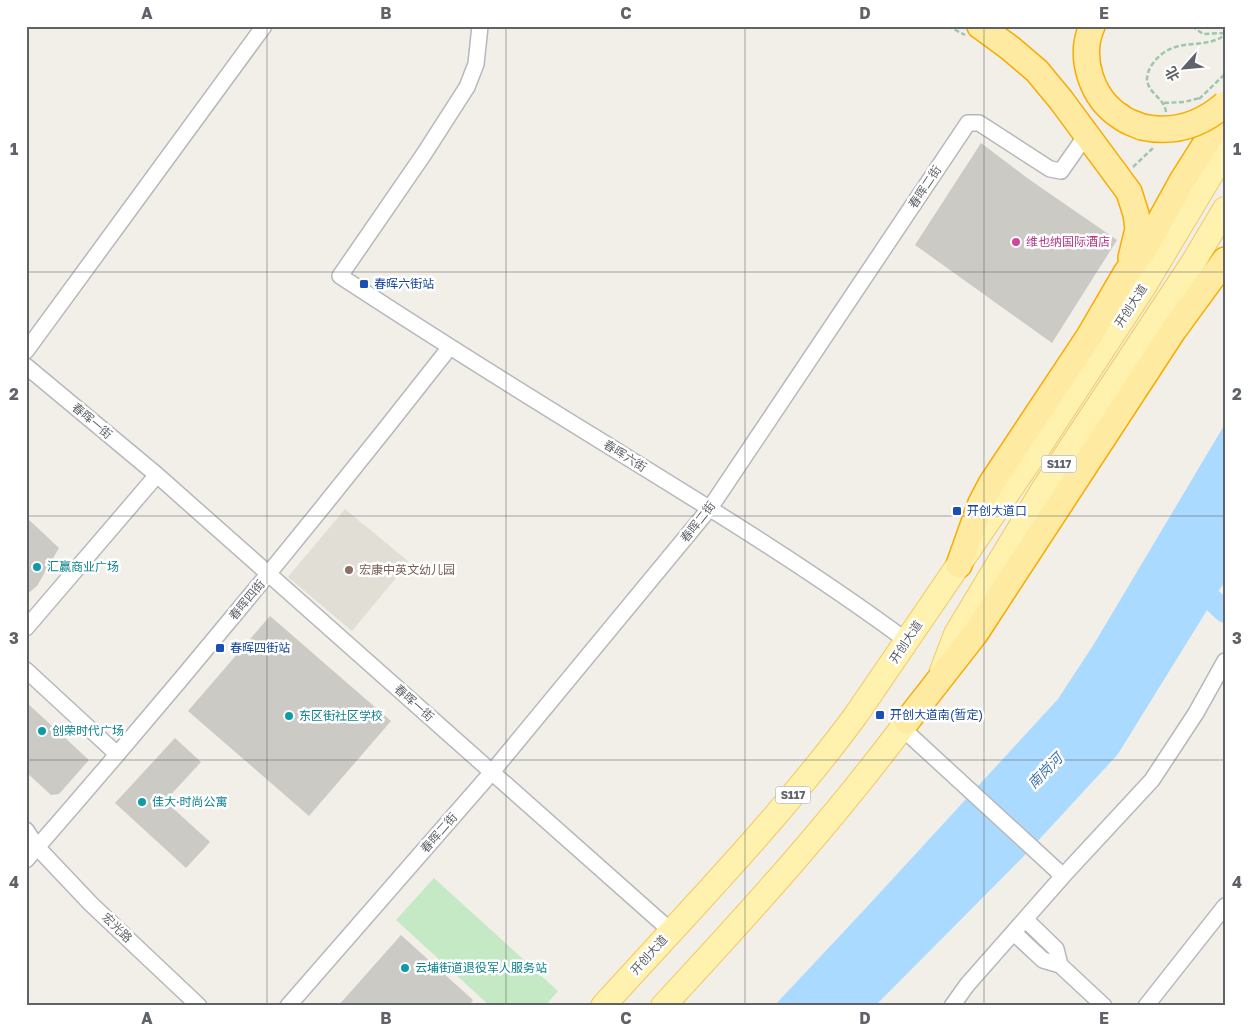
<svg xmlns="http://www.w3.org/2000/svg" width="1251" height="1032" font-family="'Golos Text','Noto Sans SC',sans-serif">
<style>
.education{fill:#e1ded6}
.green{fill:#c5e8c5}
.water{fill:#aadaff}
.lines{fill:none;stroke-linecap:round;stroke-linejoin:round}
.river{stroke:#aadaff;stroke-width:22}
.building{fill:#cccac5}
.minor-casing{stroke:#b5b8bc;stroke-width:18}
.primary-casing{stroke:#f2c960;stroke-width:26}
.trunk-casing{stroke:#f9ab00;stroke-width:28}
.path{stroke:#9cc7a9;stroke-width:2.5;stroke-dasharray:5 2.5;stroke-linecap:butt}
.minor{stroke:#fff;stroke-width:15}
.primary{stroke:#fff2af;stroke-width:24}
.trunk{stroke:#feeaa1;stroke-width:25}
.trunk-bridge-casing{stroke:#f9ab00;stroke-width:28;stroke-linecap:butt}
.trunk-bridge{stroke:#feeaa1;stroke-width:25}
.grid{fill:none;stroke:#5f6368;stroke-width:1;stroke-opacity:0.55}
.hotel-dot{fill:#d1479c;stroke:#fff;stroke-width:2}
.transit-dot{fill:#1a4fb4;stroke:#fff;stroke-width:2}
.culture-dot{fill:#0f9aa8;stroke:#fff;stroke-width:2}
.education-dot{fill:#8d6e63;stroke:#fff;stroke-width:2}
.labels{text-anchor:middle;stroke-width:5;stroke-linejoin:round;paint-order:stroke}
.shield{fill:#fff;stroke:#8f9295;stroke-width:1}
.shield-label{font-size:11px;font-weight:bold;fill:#5f6368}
.street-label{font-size:12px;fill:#5f6368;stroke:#fff}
.hotel-label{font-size:12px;fill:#b23c85;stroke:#fff;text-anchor:start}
.transit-label{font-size:12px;fill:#164399;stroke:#fff;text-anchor:start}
.culture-label{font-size:12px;fill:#0d838f;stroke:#fff;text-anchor:start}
.education-label{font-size:12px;fill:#785e54;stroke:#fff;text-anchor:start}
.water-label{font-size:14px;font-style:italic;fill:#4174aa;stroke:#fff}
.neatline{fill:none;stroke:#5f6368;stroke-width:2}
.grid-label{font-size:16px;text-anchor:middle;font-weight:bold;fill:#5f6368}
</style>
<rect width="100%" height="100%" fill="#f1efe8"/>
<!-- education -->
<path class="education" d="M345,509L409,562L352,631L288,577Z"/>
<!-- green -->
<path class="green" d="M434,878L558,991L545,1006H490L396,920Z"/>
<!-- water -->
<path class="water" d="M1225,424V581L1118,754L1024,856L875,1006H774L865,909L1058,699L1094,644Z"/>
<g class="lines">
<!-- river -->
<path class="river" d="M1191,580L1225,612"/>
</g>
<!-- building -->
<path class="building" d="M981,143L1030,180L1117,240L1052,343L915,245Z
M26,517L59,548L37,586L26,595Z
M270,616L391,721L309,816L188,711Z
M26,702L89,760L59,794L51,795L26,772Z
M175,738L201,762L165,801L210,842L186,868L115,803Z
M401,935L473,1000L469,1006H338Z"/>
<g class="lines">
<defs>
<path id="minor" d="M480,26L476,64L467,87L424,154L340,276C424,331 510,385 596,438C701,503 807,567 907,641
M26,351L264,26
M26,366L157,475L671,931
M26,628L157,475
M26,670L117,754
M902,728L1063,876
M26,830L37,847L91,904L199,1006
M26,860C172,693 313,522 450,347
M1026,920L1056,949L1060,965
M1014,933L1043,960L1060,965L1104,1006
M288,1006L492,772L710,508L968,123H979L1050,169L1061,171L1087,134
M952,1006L967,985L1063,876L1152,780L1196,713L1225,661
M1146,1006L1225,906"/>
<path id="primary" d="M942,671L956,634L1044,488L1194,261L1225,209
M603,1006C689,911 780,818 856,715L1035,453L1143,288L1225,151
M663,1006C753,909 841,812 919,705"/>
<path id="trunk" d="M980,26L1010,48L1037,71L1061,100L1129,192L1136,214L1138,229L1131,258
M1092,26C1078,58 1092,99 1121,117C1127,122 1135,124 1142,127
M959,565L981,503L991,484L1088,338L1126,273L1146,246L1182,181L1225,113
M907,721L975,634L1173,331L1225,260"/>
</defs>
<!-- minor casing -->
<use href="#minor" class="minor-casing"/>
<!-- primary casing -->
<use href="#primary" class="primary-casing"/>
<!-- trunk casing -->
<use href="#trunk" class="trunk-casing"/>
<!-- path -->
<path class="path" d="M948,26L965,35
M1192,26L1203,34L1225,33
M1199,99L1225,74
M1164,103L1184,102L1200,98
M1166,112C1164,97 1148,94 1147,79C1147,73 1150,67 1154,62C1175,35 1203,51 1225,35
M1133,167L1154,147"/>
<!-- minor -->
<use href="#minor" class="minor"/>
<!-- primary -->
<use href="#primary" class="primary"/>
<!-- trunk -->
<use href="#trunk" class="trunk"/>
<defs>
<path id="trunk-bridge" d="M1142,127C1174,134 1201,125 1225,104"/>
</defs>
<!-- trunk-bridge casing -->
<use href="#trunk-bridge" class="trunk-bridge-casing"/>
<!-- trunk-bridge -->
<use href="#trunk-bridge" class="trunk-bridge"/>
</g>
<!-- grid -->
<path class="grid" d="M267,26V1006M506,26V1006M745,26V1006M984,26V1006M26,272H1225M26,516H1225M26,760H1225"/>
<!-- markers -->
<circle class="hotel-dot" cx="1016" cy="242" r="5"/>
<g class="transit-dot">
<rect x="359" y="279" width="10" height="10" rx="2.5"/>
<rect x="952" y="506" width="10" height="10" rx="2.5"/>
<rect x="215" y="643" width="10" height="10" rx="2.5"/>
<rect x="875" y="710" width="10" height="10" rx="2.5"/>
</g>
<g class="culture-dot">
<circle cx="37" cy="567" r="5"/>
<circle cx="289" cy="716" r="5"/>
<circle cx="42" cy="731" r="5"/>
<circle cx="142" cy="802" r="5"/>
<circle cx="405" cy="968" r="5"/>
</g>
<circle class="education-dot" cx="349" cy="570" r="5"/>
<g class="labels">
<!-- shield labels -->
<g class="shield">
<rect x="1041.5" y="455.5" width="35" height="17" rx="4"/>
<rect x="775.5" y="786.5" width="35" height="17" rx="4"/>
</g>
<g class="shield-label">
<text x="1059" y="468">S117</text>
<text x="793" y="799">S117</text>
</g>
<!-- street labels -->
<g class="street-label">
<text transform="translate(925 187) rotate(-56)" y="4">春晖二街</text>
<text transform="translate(1131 306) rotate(-57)" y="4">开创大道</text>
<text transform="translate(92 421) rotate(40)" y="4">春晖一街</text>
<text transform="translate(625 456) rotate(32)" y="4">春晖六街</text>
<text transform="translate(698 522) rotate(-52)" y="4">春晖二街</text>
<text transform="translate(247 600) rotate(-50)" y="4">春晖四街</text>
<text transform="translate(906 642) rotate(-56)" y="4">开创大道</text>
<text transform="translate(414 703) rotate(42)" y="4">春晖一街</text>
<text transform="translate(439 833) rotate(-49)" y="4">春晖二街</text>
<text transform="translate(117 928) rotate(44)" y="4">宏光路</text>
<text transform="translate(649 955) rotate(-48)" y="4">开创大道</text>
</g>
<!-- hotel labels -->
<g class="hotel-label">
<text x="1026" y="246">维也纳国际酒店</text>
</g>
<!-- transit labels -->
<g class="transit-label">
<text x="374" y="288">春晖六街站</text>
<text x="967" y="515">开创大道口</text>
<text x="230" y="652">春晖四街站</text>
<text x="890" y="719">开创大道南(暂定)</text>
</g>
<!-- culture labels -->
<g class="culture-label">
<text x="47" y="571">汇赢商业广场</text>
<text x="299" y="720">东区街社区学校</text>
<text x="52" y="735">创荣时代广场</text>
<text x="152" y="806">佳大·时尚公寓</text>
<text x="415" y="972">云埔街道退役军人服务站</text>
</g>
<!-- education labels -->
<g class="education-label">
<text x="359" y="574">宏康中英文幼儿园</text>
</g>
<!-- water labels -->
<g class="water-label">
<text transform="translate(1045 771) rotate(-46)" y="5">南岗河</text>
</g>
</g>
<!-- border -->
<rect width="1251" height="1032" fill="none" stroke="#ffffff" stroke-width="55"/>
<!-- north arrow -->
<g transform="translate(1184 68) rotate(243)" stroke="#ffffff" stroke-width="4" paint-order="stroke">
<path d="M0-4L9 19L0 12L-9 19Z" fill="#5f6368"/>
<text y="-8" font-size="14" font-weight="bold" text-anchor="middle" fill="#5f6368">北</text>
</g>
<rect x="28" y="28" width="1196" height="976" class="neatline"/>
<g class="grid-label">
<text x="147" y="19">A</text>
<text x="386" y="19">B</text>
<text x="626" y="19">C</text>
<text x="865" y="19">D</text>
<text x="1104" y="19">E</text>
<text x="14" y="155">1</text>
<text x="1237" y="155">1</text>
<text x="14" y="400">2</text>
<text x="1237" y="400">2</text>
<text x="14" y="644">3</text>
<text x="1237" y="644">3</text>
<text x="14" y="888">4</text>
<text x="1237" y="888">4</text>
<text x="147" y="1024">A</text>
<text x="386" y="1024">B</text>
<text x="626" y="1024">C</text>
<text x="865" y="1024">D</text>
<text x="1104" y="1024">E</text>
</g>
</svg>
